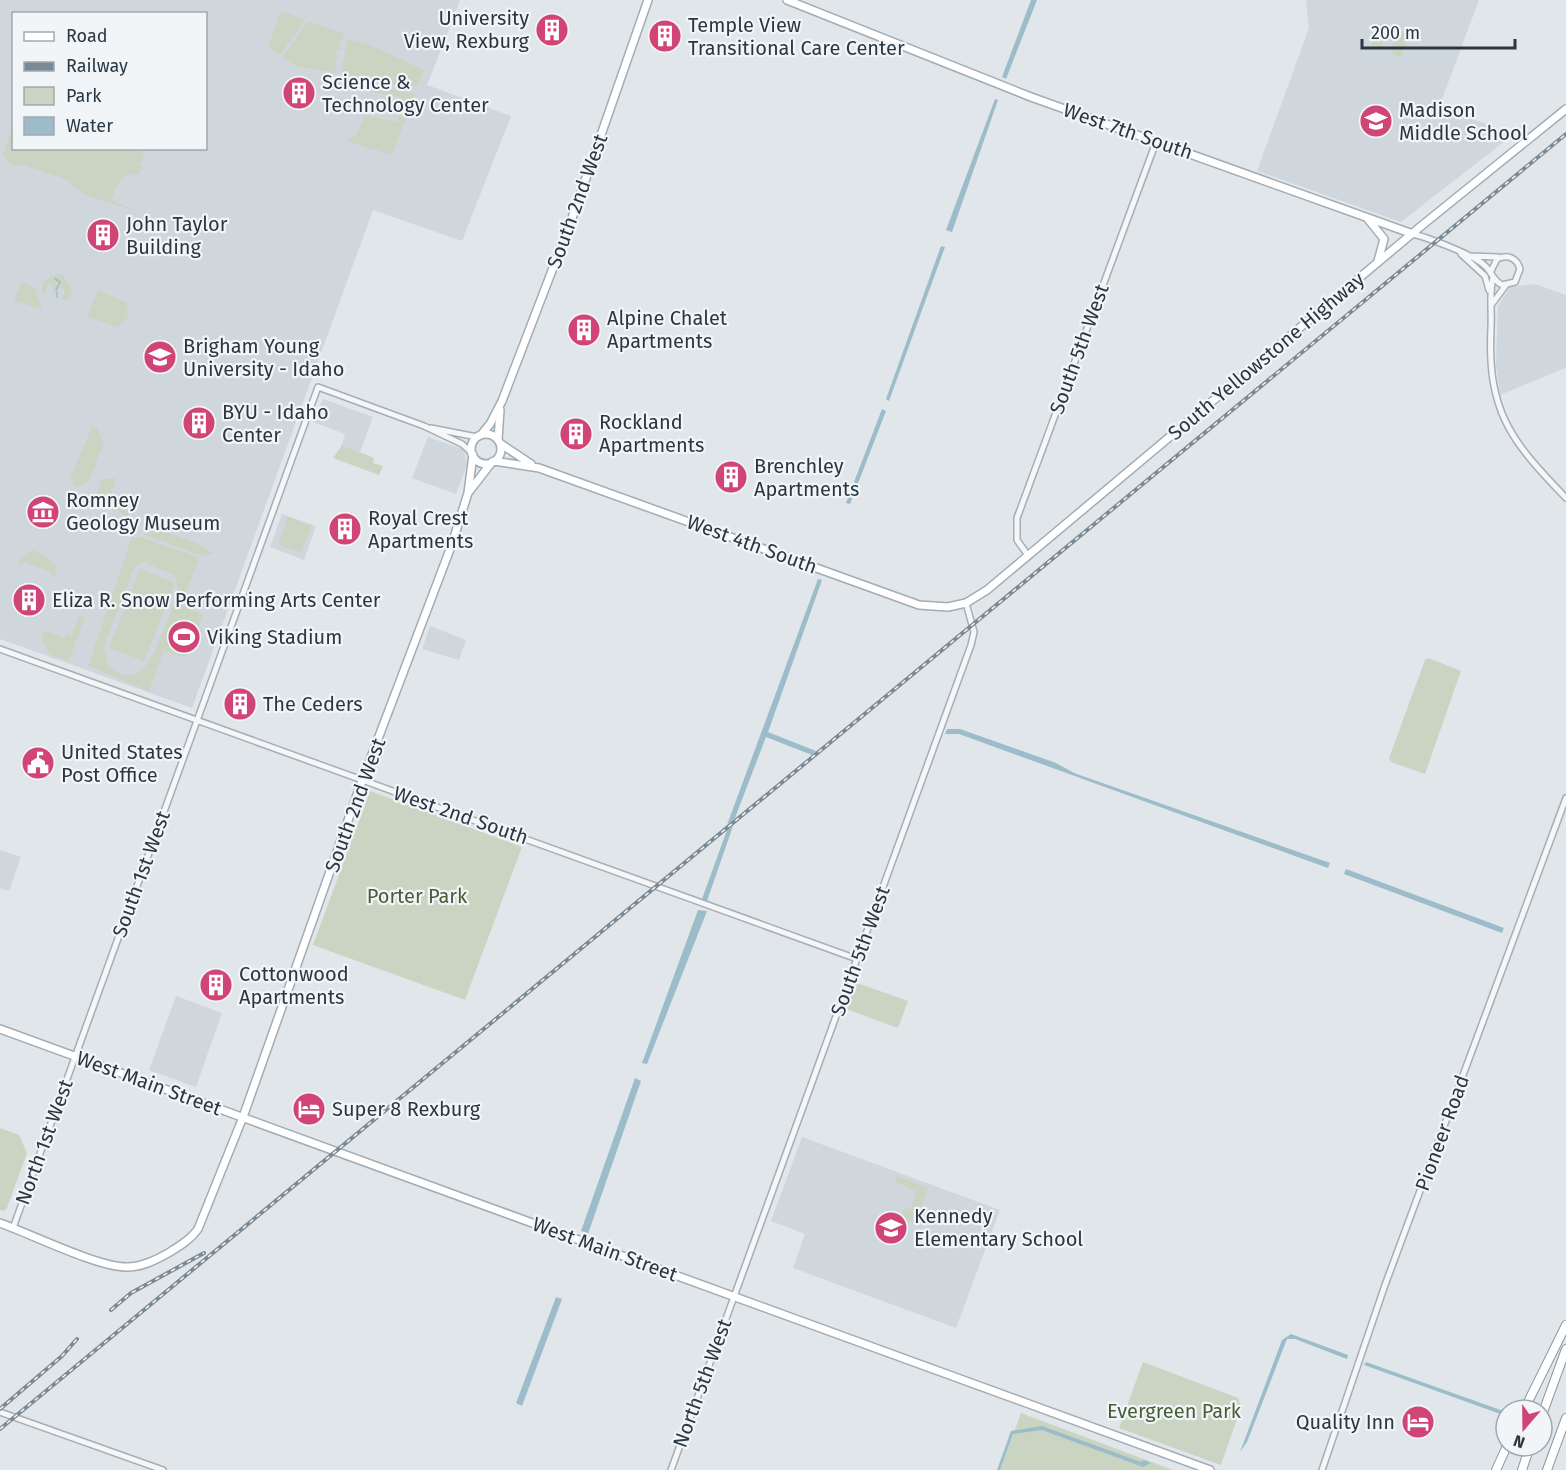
<svg xmlns="http://www.w3.org/2000/svg" width="1566" height="1470" font-family="'Fira Sans',sans-serif">
<style>
.built{fill:#cfd6dc;fill-rule:evenodd}
.green{fill:#cad4c2;fill-rule:evenodd}
.water{fill:#9cbcca}
.lines{fill:none;stroke-linecap:round;stroke-linejoin:round}
.stream{stroke:#9cbcca;stroke-width:1.5}
.minor-casing{stroke:#a6aeb4;stroke-width:8}
.major-casing{stroke:#a0adb6;stroke-width:10}
.highway-casing{stroke:#8897a1;stroke-width:10}
.minor{stroke:#f4f6f8;stroke-width:5}
.major{stroke:#fff;stroke-width:7}
.highway{stroke:#fff;stroke-width:8}
.rail-casing{stroke:#7a8994;stroke-width:4}
.rail{stroke:#f1f5f7;stroke-width:1.5;stroke-dasharray:4.5;stroke-linecap:butt}
.labels{text-anchor:middle;stroke-width:4.5;stroke-linejoin:round;paint-order:stroke}
.poi-label{font-size:20px;fill:#293742;stroke:#f1f5f7;text-anchor:start}
.street-label{font-size:20px;fill:#293742;stroke:#f1f5f7}
.park-label{font-size:20px;fill:#465e36;stroke:#f1f5f7}
</style>
<rect width="100%" height="100%" fill="#e1e6ea"/>
<!-- built -->
<path class="built" d="M0,0H460L427,85L511,116L462,241L373,210L192,708L0,639ZM14,14H206V148H14Z
M1306,0H1479L1439,107L1514,134L1401,222L1257,171L1309,28Z
M1535,284L1566,295V365L1565,368L1500,395L1496,365L1498,306L1510,287Z
M323,399L373,417L360,452L342,445L345,434L313,422Z
M428,437L462,449L465,454L467,464L456,494L412,478Z
M282,514L316,526L304,560L270,547Z
M430,626L466,640L459,660L422,649Z
M0,850L21,857L9,891L0,888Z
M176,996L222,1013L196,1087L149,1070Z
M802,1137L1000,1210L956,1328L793,1268L805,1234L771,1221Z"/>
<!-- green -->
<path class="green" d="M281,11L305,20L280,55L268,47Z
M308,21L343,34L342,41H339L340,50H337L336,55L339,56L336,59V73L296,66L283,57Z
M1379,23L1409,34L1401,57L1391,53L1394,42L1384,38L1380,49L1371,46Z
M347,40L367,44L424,70L418,85L403,86L341,74Z
M340,80L415,94L410,108L401,102L402,98L339,85Z
M365,115L397,122L398,117L407,115L392,155L347,141L353,136L356,137Z
M13,126L14,148L142,149L141,152L145,154L139,164L143,167L139,174C120,172 117,185 111,200L136,211L83,194L67,180L22,164L18,166L9,163L3,154Z
M56,274L63,275L71,288V297L66,301L62,299L65,289L60,288L53,293L52,283L48,285L44,295H41L44,282Z
M22,282L35,288L42,309L14,301Z
M98,290L127,303L128,317L118,327L87,317Z
M92,427L98,429L103,444L89,482L74,487L73,480L70,479Z
M342,445L374,458L373,463L383,466L379,475L333,458Z
M105,478L116,479L110,496L133,507L130,515L126,516L97,497L101,480Z
M288,517L311,526L301,553L278,544Z
M160,530L199,544L213,553L203,556L143,534Z
M132,537L143,538L197,557L198,561L181,605L203,614L199,626L202,630L196,644L190,646L186,658L164,650L149,691L88,666ZM149,560L148,564L175,575C182,593 171,611 164,628C155,651 141,695 108,666L104,646L133,570L139,563Z
M32,550L45,555L57,568L55,576L51,575V572L24,562L22,564L17,562Z
M140,569L175,583L144,661L109,648Z
M79,616L85,617L69,661L50,654L42,639L45,631L65,638L67,634L71,636Z
M1428,658L1461,671L1425,774L1391,762L1389,758L1425,660Z
M370,791L522,847L465,1000L313,945Z
M855,984H860L908,1001L898,1028L846,1009Z
M0,1128L19,1135L27,1153L7,1208L4,1211L0,1210Z
M897,1176L928,1188L915,1223L900,1218L904,1208L910,1210L916,1191L895,1182Z
M1143,1362L1238,1398L1241,1407L1221,1465L1119,1428Z
M1021,1413L1173,1470H1000Z"/>
<!-- water -->
<path class="water" d="M1031,0H1037L1006,79L1002,77Z
M995,99L998,100L952,232L946,230Z
M941,246L945,247L889,401L886,399Z
M882,409L886,411L850,504L846,503Z
M818,579L822,580L768,732L816,751L812,755L766,737L735,818L727,825Z
M947,729H960L1056,763L1074,773L1330,863L1328,868L959,734H945Z
M733,826L707,901L702,899L727,830Z
M1346,869L1504,928L1502,933L1344,874Z
M698,910L707,911L647,1064L642,1063Z
M635,1078L641,1081L588,1234L581,1231Z
M556,1297L562,1299L522,1406L516,1403Z
M1291,1334L1348,1355L1347,1359L1295,1339H1287L1247,1442L1240,1452L1282,1340Z
M1366,1362L1506,1412V1416L1364,1365Z
M1042,1426L1141,1462L1144,1460L1151,1463L1143,1467L1042,1430L1013,1434L1000,1470H997L1011,1431Z"/>
<g class="lines">
<!-- stream -->
<path class="stream" d="M55,279L60,282L56,290
M57,297V292"/>
<defs>
<path id="minor" d="M1413,234C1429,238 1471,254 1483,264C1492,271 1492,280 1502,285L1515,282L1520,269C1517,258 1508,254 1497,259L1491,271
M1461,254L1485,276L1489,290
M1470,256L1498,257
M1493,277C1489,294 1492,311 1491,328C1487,411 1510,440 1566,498
M1492,304L1506,285
M431,428L477,437
M1027,554L1017,540V518L1156,142
M0,649L857,959
M13,1228L318,387L424,426L462,444L472,453
M0,1412L163,1470
M671,1470L971,645L974,632L966,603
M1322,1470L1385,1285L1566,798"/>
<path id="major" d="M787,0L1031,97L1413,234
M1368,219L1384,239L1378,261
M471 449a15 15 0 1 1 30 0a15 15 0 1 1-30 0Z
M481,435L490,424L502,401L571,221L648,0
M498,440L500,410
M501,444L531,464
M494,461L539,468L919,605L948,607L966,603L987,590L1420,227L1566,109
M468,493L492,462
M0,1029L1210,1470
M0,1223C31,1234 97,1267 127,1267C142,1267 156,1260 170,1252C181,1245 191,1239 198,1229L243,1117L362,781L452,544L468,493L473,455"/>
<path id="highway" d="M1524,1410L1566,1325
M1542,1415L1566,1349
M1496,1470L1507,1446
M1522,1470L1530,1446
M1547,1470L1566,1418"/>
</defs>
<!-- minor casing -->
<use href="#minor" class="minor-casing"/>
<!-- major casing -->
<use href="#major" class="major-casing"/>
<!-- highway casing -->
<use href="#highway" class="highway-casing"/>
<!-- minor -->
<use href="#minor" class="minor"/>
<!-- major -->
<use href="#major" class="major"/>
<!-- highway -->
<use href="#highway" class="highway"/>
<defs>
<path id="rail" d="M111,1310L131,1293L204,1253
M0,1409L62,1356L77,1339
M0,1429L1566,134"/>
</defs>
<!-- rail casing -->
<use href="#rail" class="rail-casing"/>
<!-- rail -->
<use href="#rail" class="rail"/>
</g>
<!-- icons -->
<defs>
<symbol id="building-disc" viewBox="-11 -11 22 22"><circle r="9.5" fill="#d04576" stroke="#f1f5f7"/><path d="M-4-6H4V6H1V3H-1V6H-4ZM-2.5-4.3h1.7v1.8h-1.7ZM.8-4.3h1.7v1.8H.8ZM-2.5-1h1.7V.8h-1.7ZM.8-1h1.7V.8H.8Z" fill="#fff"/></symbol>
<symbol id="school-disc" viewBox="-11 -11 22 22"><circle r="9.5" fill="#d04576" stroke="#f1f5f7"/><path d="M0-5L7-2L0 1L-7-2ZM-4 1L0 2.5L4 1V4Q0 6-4 4Z" fill="#fff"/></symbol>
<symbol id="university-disc" viewBox="-11 -11 22 22"><circle r="9.5" fill="#d04576" stroke="#f1f5f7"/><path d="M0-5L7-2L0 1L-7-2ZM-4 1L0 2.5L4 1V4Q0 6-4 4Z" fill="#fff"/></symbol>
<symbol id="museum-disc" viewBox="-11 -11 22 22"><circle r="9.5" fill="#d04576" stroke="#f1f5f7"/><path d="M0-6L6-3V-2H-6V-3ZM-5-1h2V3h-2ZM-1-1h2V3h-2ZM3-1h2V3H3ZM-6 4H6V6H-6Z" fill="#fff"/></symbol>
<symbol id="stadium-disc" viewBox="-11 -11 22 22"><circle r="9.5" fill="#d04576" stroke="#f1f5f7"/><path d="M0-5a6.5 5 0 1 0 0 10a6.5 5 0 1 0 0-10ZM-3.5-1.8h7v3.6h-7Z" fill="#fff"/></symbol>
<symbol id="civic-disc" viewBox="-11 -11 22 22"><circle r="9.5" fill="#d04576" stroke="#f1f5f7"/><path d="M-.6-6.5H3V-4.5H.6V-3L4-1V1h2V6H-6V1h2V-1L-.6-3ZM-1.2 2.5V6h2.4V2.5Z" fill="#fff"/></symbol>
<symbol id="hotel-disc" viewBox="-11 -11 22 22"><circle r="9.5" fill="#d04576" stroke="#f1f5f7"/><path d="M-6-4.5h1.5V1H6V5H4.5V3h-9V5H-6ZM-4 0a1.8 1.8 0 1 1 3.6 0ZM.5 0V-2.5h3Q6-2.5 6 0Z" fill="#fff"/></symbol>
</defs>
<g fill-rule="evenodd">
<use href="#building-disc" x="533" y="11" width="38" height="38"/>
<use href="#building-disc" x="646" y="17" width="38" height="38"/>
<use href="#building-disc" x="280" y="74" width="38" height="38"/>
<use href="#school-disc" x="1357" y="102" width="38" height="38"/>
<use href="#building-disc" x="84" y="216" width="38" height="38"/>
<use href="#building-disc" x="565" y="311" width="38" height="38"/>
<use href="#university-disc" x="141" y="338" width="38" height="38"/>
<use href="#building-disc" x="180" y="404" width="38" height="38"/>
<use href="#building-disc" x="557" y="415" width="38" height="38"/>
<use href="#building-disc" x="712" y="458" width="38" height="38"/>
<use href="#museum-disc" x="24" y="493" width="38" height="38"/>
<use href="#building-disc" x="326" y="510" width="38" height="38"/>
<use href="#building-disc" x="10" y="581" width="38" height="38"/>
<use href="#stadium-disc" x="165" y="618" width="38" height="38"/>
<use href="#building-disc" x="221" y="685" width="38" height="38"/>
<use href="#civic-disc" x="19" y="744" width="38" height="38"/>
<use href="#building-disc" x="197" y="966" width="38" height="38"/>
<use href="#hotel-disc" x="290" y="1090" width="38" height="38"/>
<use href="#school-disc" x="872" y="1209" width="38" height="38"/>
<use href="#hotel-disc" x="1399" y="1403" width="38" height="38"/>
</g>
<g class="labels">
<!-- poi labels -->
<g class="poi-label">
<text x="529" y="25" text-anchor="end">University<tspan x="529" dy="23">View, Rexburg</tspan></text>
<text x="688" y="32">Temple View<tspan x="688" dy="23">Transitional Care Center</tspan></text>
<text x="322" y="89">Science &amp;<tspan x="322" dy="23">Technology Center</tspan></text>
<text x="1399" y="117">Madison<tspan x="1399" dy="23">Middle School</tspan></text>
<text x="126" y="231">John Taylor<tspan x="126" dy="23">Building</tspan></text>
<text x="607" y="325">Alpine Chalet<tspan x="607" dy="23">Apartments</tspan></text>
<text x="183" y="353">Brigham Young<tspan x="183" dy="23">University - Idaho</tspan></text>
<text x="222" y="419">BYU - Idaho<tspan x="222" dy="23">Center</tspan></text>
<text x="599" y="429">Rockland<tspan x="599" dy="23">Apartments</tspan></text>
<text x="754" y="473">Brenchley<tspan x="754" dy="23">Apartments</tspan></text>
<text x="66" y="507">Romney<tspan x="66" dy="23">Geology Museum</tspan></text>
<text x="368" y="525">Royal Crest<tspan x="368" dy="23">Apartments</tspan></text>
<text x="52" y="607">Eliza R. Snow Performing Arts Center</text>
<text x="207" y="644">Viking Stadium</text>
<text x="263" y="711">The Ceders</text>
<text x="61" y="759">United States<tspan x="61" dy="23">Post Office</tspan></text>
<text x="239" y="981">Cottonwood<tspan x="239" dy="23">Apartments</tspan></text>
<text x="332" y="1116">Super 8 Rexburg</text>
<text x="914" y="1223">Kennedy<tspan x="914" dy="23">Elementary School</tspan></text>
<text x="1395" y="1429" text-anchor="end">Quality Inn</text>
</g>
<!-- street labels -->
<g class="street-label">
<text transform="translate(1128 131) rotate(19)" y="7">West 7th South</text>
<text transform="translate(577 201) rotate(-70)" y="7">South 2nd West</text>
<text transform="translate(1079 349) rotate(-70)" y="7">South 5th West</text>
<text transform="translate(1266 356) rotate(-40)" y="7">South Yellowstone Highway</text>
<text transform="translate(752 544) rotate(20)" y="7">West 4th South</text>
<text transform="translate(355 805) rotate(-70)" y="7">South 2nd West</text>
<text transform="translate(461 815) rotate(19)" y="7">West 2nd South</text>
<text transform="translate(141 874) rotate(-70)" y="7">South 1st West</text>
<text transform="translate(860 951) rotate(-70)" y="7">South 5th West</text>
<text transform="translate(149 1083) rotate(20)" y="7">West Main Street</text>
<text transform="translate(1442 1133) rotate(-70)" y="7">Pioneer Road</text>
<text transform="translate(44 1142) rotate(-70)" y="7">North 1st West</text>
<text transform="translate(605 1249) rotate(20)" y="7">West Main Street</text>
<text transform="translate(702 1383) rotate(-70)" y="7">North 5th West</text>
</g>
<!-- park labels -->
<g class="park-label">
<text x="417" y="903">Porter Park</text>
<text x="1174" y="1418">Evergreen Park</text>
</g>
</g>
<!-- legend -->
<rect x="12" y="12" width="195" height="138" fill="#f1f5f7" stroke="#a1a9af" stroke-width="1.5"/>
<rect x="24" y="32" width="30" height="9" fill="#ffffff" stroke="#a1a9af" stroke-width="1.5"/>
<text x="66" y="42" font-size="18" fill="#293742">Road</text>
<rect x="24" y="62" width="30" height="9" fill="#7a8994" stroke="#a1a9af" stroke-width="1.5"/>
<text x="66" y="72" font-size="18" fill="#293742">Railway</text>
<rect x="24" y="87" width="30" height="18" fill="#cad4c2" stroke="#a1a9af" stroke-width="1.5"/>
<text x="66" y="102" font-size="18" fill="#293742">Park</text>
<rect x="24" y="117" width="30" height="18" fill="#9cbcca" stroke="#a1a9af" stroke-width="1.5"/>
<text x="66" y="132" font-size="18" fill="#293742">Water</text>
<!-- north arrow -->
<g transform="translate(1524 1428) rotate(200)"><circle r="28" fill="#f1f5f7" stroke="#a1a9af" stroke-width="1.5"/>
<path d="M0-4.5L10 22L0 15L-10 22Z" fill="#d04576"/>
<text y="-9" font-size="16" font-weight="bold" text-anchor="middle" fill="#293742">N</text>
</g>
<!-- scale -->
<path d="M1362 39v9h153v-9" fill="none" stroke="#293742" stroke-width="3"/>
<text x="1371" y="39" font-size="18" fill="#293742" stroke="#f1f5f7" stroke-width="4.5" paint-order="stroke">200 m</text>
</svg>
